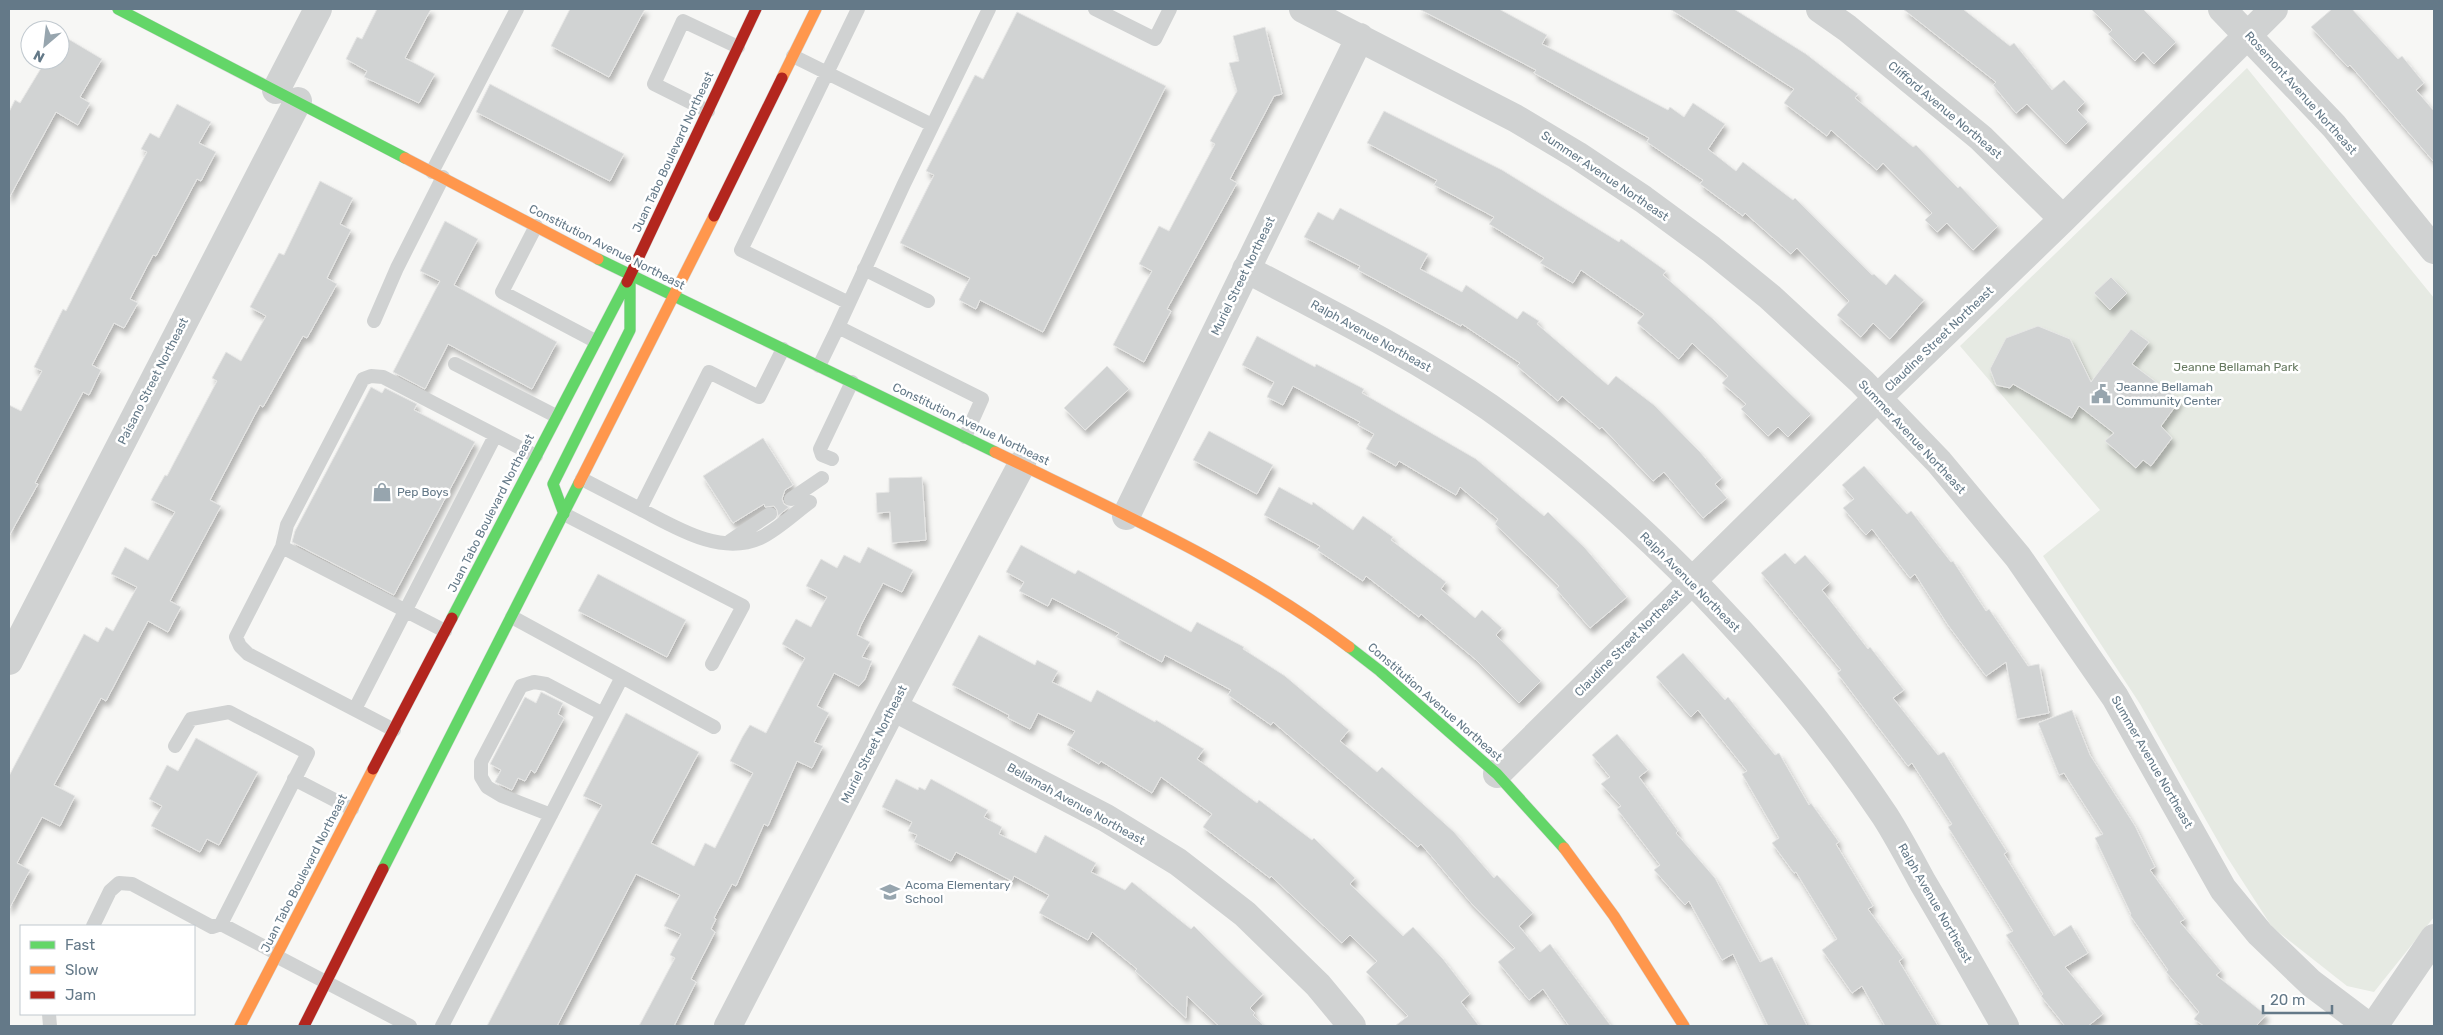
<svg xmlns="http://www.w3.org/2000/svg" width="2443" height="1035" font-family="Rubik,sans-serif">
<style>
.green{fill:#e6eae3}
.building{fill:#d1d3d3;stroke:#e6e6e5;filter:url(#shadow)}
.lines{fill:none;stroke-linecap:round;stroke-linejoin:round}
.fast-casing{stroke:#d3d5d5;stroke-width:12}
.slow-casing{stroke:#d3d5d5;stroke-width:12}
.jam-casing{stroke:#d3d5d5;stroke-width:12}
.lane{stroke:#d0d2d2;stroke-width:14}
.street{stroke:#d0d2d2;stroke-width:28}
.fast{stroke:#63d668;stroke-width:11}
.slow{stroke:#ff974d;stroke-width:11}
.jam{stroke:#b3261e;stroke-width:11}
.labels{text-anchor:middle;stroke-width:5;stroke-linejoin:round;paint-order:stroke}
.street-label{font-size:12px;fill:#647988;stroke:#fff}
.park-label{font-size:12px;fill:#667960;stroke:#fff}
.poi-label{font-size:12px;fill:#647988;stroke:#fff;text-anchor:start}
</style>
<defs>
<filter id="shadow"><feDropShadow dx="3" dy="5.5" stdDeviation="2.5" flood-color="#0004"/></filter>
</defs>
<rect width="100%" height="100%" fill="#f7f7f5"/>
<!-- green -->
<path class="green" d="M2247,68L2434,298V917L2374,992L2347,986L2272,927L2227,857L2140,704L2043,556L2100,510L1960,346Z"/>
<!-- building -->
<path class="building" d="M377,9H431L405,58L435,74L419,103L364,77L367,71L346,59L357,37L362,39Z
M570,9H645L609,77L551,46Z
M1419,9H1499L1547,35L1542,44L1668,110L1670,107L1684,117L1693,103L1725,124L1708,149L1736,171L1743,162L1793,200L1795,198L1872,275L1874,274L1886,285L1895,274L1924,300L1890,339L1873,323L1861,337L1837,315L1849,301L1797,248L1791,254L1745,213L1743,216L1700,184L1703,180L1647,142L1649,138L1534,73L1536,70Z
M1670,9H1734L1806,54L1858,94L1855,98L1913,147L1916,145L1958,188L1960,186L1998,226L1973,250L1947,223L1937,232L1925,220L1932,213L1883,163L1877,170L1831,130L1827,136L1784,103L1794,89Z
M1903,9H1963L2010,46L2014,43L2052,90L2064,80L2085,102L2077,110L2088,122L2066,144L2027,104L2016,113L1993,85L1996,82Z
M2091,9H2143L2176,42L2154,64L2143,52L2135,61L2108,34L2112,30Z
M2332,9H2352L2398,59L2402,56L2424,83L2416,90L2434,111V162L2350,65L2348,67L2311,27Z
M1017,12L1166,86L1043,332L980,300L976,309L959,300L970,278L900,243L934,175L926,171L975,75L983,79Z
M1265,27L1282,94L1274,96L1230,179L1237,183L1167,309L1171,311L1144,362L1113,345L1152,271L1139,264L1159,226L1169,231L1215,144L1210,141L1237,91L1229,63L1239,61L1233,36Z
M60,34L102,59L80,97L90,103L78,125L56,112L9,198V112L15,100L20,103L46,60H60Z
M490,84L624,154L610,181L476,112Z
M177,104L211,122L199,143L216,152L201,181L197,179L156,256L153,255L130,299L138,303L124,328L114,323L92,365L101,370L89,395L83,392L35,483L38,484L9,536V405L21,411L42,371L34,367L63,309L66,311L147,152L141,149L150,133L159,138Z
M1384,111L1502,170L1619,242L1621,239L1666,271L1663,275L1713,319L1811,414L1788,437L1778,427L1768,436L1741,409L1746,404L1722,383L1728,376L1692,343L1679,359L1637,323L1644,314L1581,270L1573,283L1540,263L1544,258L1489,224L1494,217L1434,185L1437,180L1367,143Z
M320,181L353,198L340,224L351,230L327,278L337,284L307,338L303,336L263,407L260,405L210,500L221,506L170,601L181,607L168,632L148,621L106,701L101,698L54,785L75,796L60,826L42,817L17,863L30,870L9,909V776L84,634L98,642L106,627L113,631L137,587L111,574L125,547L148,560L175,512L151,500L165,475L167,476L217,381L212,378L226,352L241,361L266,316L250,307L279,253L284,255Z
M1340,208L1428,254L1420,269L1462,292L1466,285L1517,319L1523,311L1539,321L1537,324L1608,385L1616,376L1654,405L1700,452L1722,478L1715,484L1727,498L1703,518L1664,472L1653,481L1602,427L1600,429L1562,396L1558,401L1517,366L1520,363L1462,324L1461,326L1358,270L1360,266L1304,237L1318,212L1333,220Z
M445,221L478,239L454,285L557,342L532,389L448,344L425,389L393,372L440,281L420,271Z
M2111,277L2127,293L2110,310L2094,293Z
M2038,326L2070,339L2091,382L2131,329L2149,342L2132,364L2180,400L2161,426L2172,438L2151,466L2143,460L2136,468L2105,441L2114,433L2079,406L2072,418L2013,384L2010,388L1996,385L1990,369L2006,338Z
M1257,336L1315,367L1316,364L1364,389L1362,393L1476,459L1544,516L1548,512L1585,548L1627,597L1590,628L1556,589L1559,586L1495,524L1498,519L1460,487L1456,495L1399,461L1396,466L1366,449L1374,434L1358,425L1360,422L1293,386L1283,405L1267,397L1274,382L1242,365Z
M1107,366L1129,389L1085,430L1064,408Z
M371,387L382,393L385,388L417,404L414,410L475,442L394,595L292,542L295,531Z
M1209,431L1273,465L1257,494L1193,460Z
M763,438L793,485L785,490L782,499L784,504L789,507L778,516L777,510L774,506L765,507L764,504L733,523L703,476Z
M1864,466L1907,514L1911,511L1951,562L1953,561L1986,611L1989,609L2028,666L2039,664L2049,713L2017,719L2006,662L1986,676L1948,625L1915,574L1910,578L1872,529L1866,535L1843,508L1854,499L1842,485Z
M922,477L926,540L892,543L890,512L877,513L876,493L889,492V478Z
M1279,487L1312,505L1313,502L1353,530L1363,516L1393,537L1391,540L1446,582L1441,589L1475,618L1482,610L1502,628L1496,635L1541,681L1519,703L1475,659L1421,614L1419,617L1366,576L1363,581L1317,550L1320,546L1264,515Z
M1021,545L1075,574L1078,570L1191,632L1197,622L1244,647L1243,649L1285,676L1349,730L1340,741L1377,772L1382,767L1454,832L1494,878L1497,875L1533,913L1519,926L1540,952L1550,944L1611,1026H1569L1543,989L1529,1000L1498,962L1515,948L1471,903L1421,844L1418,847L1273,722L1271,725L1228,695L1231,690L1165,655L1162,662L1116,637L1119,633L1052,598L1048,606L1019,591L1024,582L1006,572Z
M868,547L913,570L902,592L883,583L861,625L857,635L870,642L862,657L872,661L865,679L859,686L834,673L817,706L829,713L814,742L823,746L812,768L797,761L768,826L764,824L736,886L732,884L714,918L716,919L711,929L715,932L691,979L696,982L674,1026H639L675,958L670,955L681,934L664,926L680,895L636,874L557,1026H487L602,805L583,796L626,713L699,752L651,843L694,866L705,843L715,848L753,773L730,761L743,736L750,725L766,733L805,658L782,644L796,619L811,627L827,597L806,586L821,559L837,568L844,555L860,563Z
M1785,553L1795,564L1805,555L1830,583L1822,590L1868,649L1870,647L1904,690L1893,698L1938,755L1944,752L2007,852L2004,854L2054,936L2071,925L2088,953L2065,967L2103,1014L2088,1026H2065L2041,996L2043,994L2006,935L2013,931L1948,827L1952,824L1912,763L1908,766L1837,673L1841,670L1761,573Z
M598,574L686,620L667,657L578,611Z
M979,635L1035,665L1037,660L1058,671L1052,682L1091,702L1097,690L1155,722L1156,720L1204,749L1197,759L1257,803L1259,800L1312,840L1314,838L1355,878L1350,884L1403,936L1413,927L1443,959L1470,994L1461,1002L1479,1026H1395L1408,1016L1366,972L1377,961L1350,935L1342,943L1271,876L1270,878L1203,827L1212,814L1161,777L1152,793L1101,761L1099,764L1067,745L1075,731L1038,713L1030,729L1008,718L1009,715L952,685Z
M1683,653L1725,700L1728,697L1775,755L1779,753L1809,805L1811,803L1839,842L1836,844L1873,906L1868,909L1903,958L1899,961L1938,1026H1885L1862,986L1852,993L1822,950L1837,939L1796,872L1794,873L1772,843L1779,838L1742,774L1747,771L1698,710L1691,717L1656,677Z
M541,692L563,703L558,714L564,718L535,773L531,770L525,781L518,778L512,790L495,782L501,770L490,764L525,697L536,703Z
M2072,710L2090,755L2135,826L2155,867L2150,870L2185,919L2180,922L2221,971L2216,975L2266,1015L2256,1026H2204L2194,1019L2199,1012L2166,972L2168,970L2130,915L2131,914L2095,838L2103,834L2064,773L2059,775L2038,723Z
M1617,734L1648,770L1639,777L1678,831L1676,833L1715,878L1760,962L1772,957L1807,1026H1768L1733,954L1722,960L1689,901L1685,905L1654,870L1660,865L1617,809L1621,806L1601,784L1610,777L1592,755Z
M196,738L258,772L219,845L207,839L200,852L151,826L162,806L149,799L167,765L178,771Z
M896,779L918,790L919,787L925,790L931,779L988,810L984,817L1002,827L999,834L1036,853L1045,835L1096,863L1091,872L1125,890L1132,882L1191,929L1194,926L1263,994L1250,1008L1255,1013L1253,1015L1264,1026H1219L1187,996L1186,1018L1135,971L1137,969L1092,932L1088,940L1039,913L1049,895L1014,876L1012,881L956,852L951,861L914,842L917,835L908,831L912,822L882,807Z"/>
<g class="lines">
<defs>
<path id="fast" d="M118,9L405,158
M598,259L995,452
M564,514L553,484L630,330V278
M452,618L627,282
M1349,647L1380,671L1497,774L1564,848
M383,869L579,483"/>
<path id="slow" d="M782,78L816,9
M405,158L598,259
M995,452C1116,511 1242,566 1349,647
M579,483L714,216
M1564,848L1614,916L1684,1026
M240,1026L373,769"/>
<path id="jam" d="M714,216L782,78
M627,282L756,9
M373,769L452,618
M304,1026L383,869"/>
</defs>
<!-- fast casing -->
<use href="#fast" class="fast-casing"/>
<!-- slow casing -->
<use href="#slow" class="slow-casing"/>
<!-- jam casing -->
<use href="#jam" class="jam-casing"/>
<!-- lane -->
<path class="lane" d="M1095,9L1155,39L1170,9
M793,56L932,125
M708,111L654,84L683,21L738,47
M432,172L517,9
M536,226L502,292L595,341
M864,269L928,301
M849,303L741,250L858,9
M374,321L397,268L443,177
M838,327L904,184L989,9
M455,364L556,416
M819,366L838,327L982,399L965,437
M832,459L822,455L820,449L852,382
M582,479L640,509L709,372L759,397L783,349
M791,499L822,478
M640,509C675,527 720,556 760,538C776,531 795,513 810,502
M564,514L743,606L712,664
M730,541L770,514
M282,547L287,525L363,379L371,376L383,377L536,456
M512,617L714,727
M355,709L495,436
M394,730L248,654L240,646L236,637L282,547L445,631
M175,746L191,719L229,712L308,753L221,924
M294,779L352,809
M551,815L502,796L487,787L481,777V762L521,686L534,682L546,684L603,714
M93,926L110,891L119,883L132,884L212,927L221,924L278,954
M276,956L410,1026
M49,1014L50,1026
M442,1026L622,677"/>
<!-- street -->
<path class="street" d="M1303,9L1515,118L1577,155L1643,199L1711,249L1770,297L1862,382L1939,462L2018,557L2115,697L2223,889L2260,934L2311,983L2368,1026
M1820,9L1847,28L1981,138L2063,219
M2222,9L2334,126L2434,250
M276,90L318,9
M1246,269C1329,313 1412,354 1489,407C1638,512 1784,665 1885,816C1899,838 1911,861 1923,883C1951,930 1978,978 2005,1026
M1126,516L1360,37
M9,661L298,101
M893,707L1106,818L1178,862L1245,914L1318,985L1352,1026
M1497,774L1861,414L2063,219L2274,9
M728,1026L893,707L1022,464
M2374,1026L2434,938"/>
<!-- fast -->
<use href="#fast" class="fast"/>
<!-- slow -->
<use href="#slow" class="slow"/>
<!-- jam -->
<use href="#jam" class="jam"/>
</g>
<!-- icons -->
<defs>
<symbol id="civic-bare" viewBox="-9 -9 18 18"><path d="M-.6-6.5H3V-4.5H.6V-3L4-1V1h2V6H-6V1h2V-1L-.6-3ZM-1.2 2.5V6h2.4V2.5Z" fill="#97a5ae" stroke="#fff" stroke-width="2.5" paint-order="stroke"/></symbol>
<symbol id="shop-bare" viewBox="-9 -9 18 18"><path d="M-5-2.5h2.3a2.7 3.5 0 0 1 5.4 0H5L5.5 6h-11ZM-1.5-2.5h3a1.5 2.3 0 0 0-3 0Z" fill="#97a5ae" stroke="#fff" stroke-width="2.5" paint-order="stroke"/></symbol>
<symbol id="school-bare" viewBox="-9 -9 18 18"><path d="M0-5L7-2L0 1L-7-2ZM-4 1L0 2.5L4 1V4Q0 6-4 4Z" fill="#97a5ae" stroke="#fff" stroke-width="2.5" paint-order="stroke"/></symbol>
</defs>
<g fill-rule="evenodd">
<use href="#civic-bare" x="2087" y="380" width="28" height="28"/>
<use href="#shop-bare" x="368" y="478" width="28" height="28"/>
<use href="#school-bare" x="876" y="878" width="28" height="28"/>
</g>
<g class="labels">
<!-- street labels -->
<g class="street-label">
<text transform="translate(2301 93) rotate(48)" y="4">Rosemont Avenue Northeast</text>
<text transform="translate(1945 110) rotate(40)" y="4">Clifford Avenue Northeast</text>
<text transform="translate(673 152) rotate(-65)" y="4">Juan Tabo Boulevard Northeast</text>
<text transform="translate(1605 176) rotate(34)" y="4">Summer Avenue Northeast</text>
<text transform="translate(607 247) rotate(27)" y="4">Constitution Avenue Northeast</text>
<text transform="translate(1243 276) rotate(-64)" y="4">Muriel Street Northeast</text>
<text transform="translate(1371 336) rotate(29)" y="4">Ralph Avenue Northeast</text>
<text transform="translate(1939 339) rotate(-44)" y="4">Claudine Street Northeast</text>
<text transform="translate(153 381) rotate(-63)" y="4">Paisano Street Northeast</text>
<text transform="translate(971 424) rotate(26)" y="4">Constitution Avenue Northeast</text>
<text transform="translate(1912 437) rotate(47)" y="4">Summer Avenue Northeast</text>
<text transform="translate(491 513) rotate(-63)" y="4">Juan Tabo Boulevard Northeast</text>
<text transform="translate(1690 582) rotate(45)" y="4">Ralph Avenue Northeast</text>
<text transform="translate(1628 643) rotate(-45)" y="4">Claudine Street Northeast</text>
<text transform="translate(1435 702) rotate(41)" y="4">Constitution Avenue Northeast</text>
<text transform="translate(874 744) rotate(-63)" y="4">Muriel Street Northeast</text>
<text transform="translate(2152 762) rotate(60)" y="4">Summer Avenue Northeast</text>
<text transform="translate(1076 804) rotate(29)" y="4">Bellamah Avenue Northeast</text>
<text transform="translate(304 873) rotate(-63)" y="4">Juan Tabo Boulevard Northeast</text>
<text transform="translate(1935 903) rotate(60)" y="4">Ralph Avenue Northeast</text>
</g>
<!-- park labels -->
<g class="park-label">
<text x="2236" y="371">Jeanne Bellamah Park</text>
</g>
<!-- poi labels -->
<g class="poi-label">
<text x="2116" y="391">Jeanne Bellamah<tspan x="2116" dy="14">Community Center</tspan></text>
<text x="397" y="496">Pep Boys</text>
<text x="905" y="889">Acoma Elementary<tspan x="905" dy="14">School</tspan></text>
</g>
</g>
<!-- border -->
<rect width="2443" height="1035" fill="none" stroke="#647988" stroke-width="20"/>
<!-- legend -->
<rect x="20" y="925" width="175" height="90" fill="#ffffff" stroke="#c1c9cf"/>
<rect x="30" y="941" width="25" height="8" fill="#63d668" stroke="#c1c9cf"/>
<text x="65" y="950" font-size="15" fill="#647988">Fast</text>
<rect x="30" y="966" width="25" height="8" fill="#ff974d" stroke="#c1c9cf"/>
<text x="65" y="975" font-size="15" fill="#647988">Slow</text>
<rect x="30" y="991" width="25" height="8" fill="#b3261e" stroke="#c1c9cf"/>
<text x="65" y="1000" font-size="15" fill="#647988">Jam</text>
<!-- north arrow -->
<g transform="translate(45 45) rotate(208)"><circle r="24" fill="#ffffff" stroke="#c1c9cf"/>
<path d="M0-4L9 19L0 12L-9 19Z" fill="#97a5ae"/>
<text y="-8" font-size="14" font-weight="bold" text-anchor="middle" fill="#647988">N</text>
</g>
<!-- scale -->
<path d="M2263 1005v8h69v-8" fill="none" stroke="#647988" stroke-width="2.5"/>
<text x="2270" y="1005" font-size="15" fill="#647988" stroke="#ffffff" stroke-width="4" paint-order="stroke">20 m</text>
</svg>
